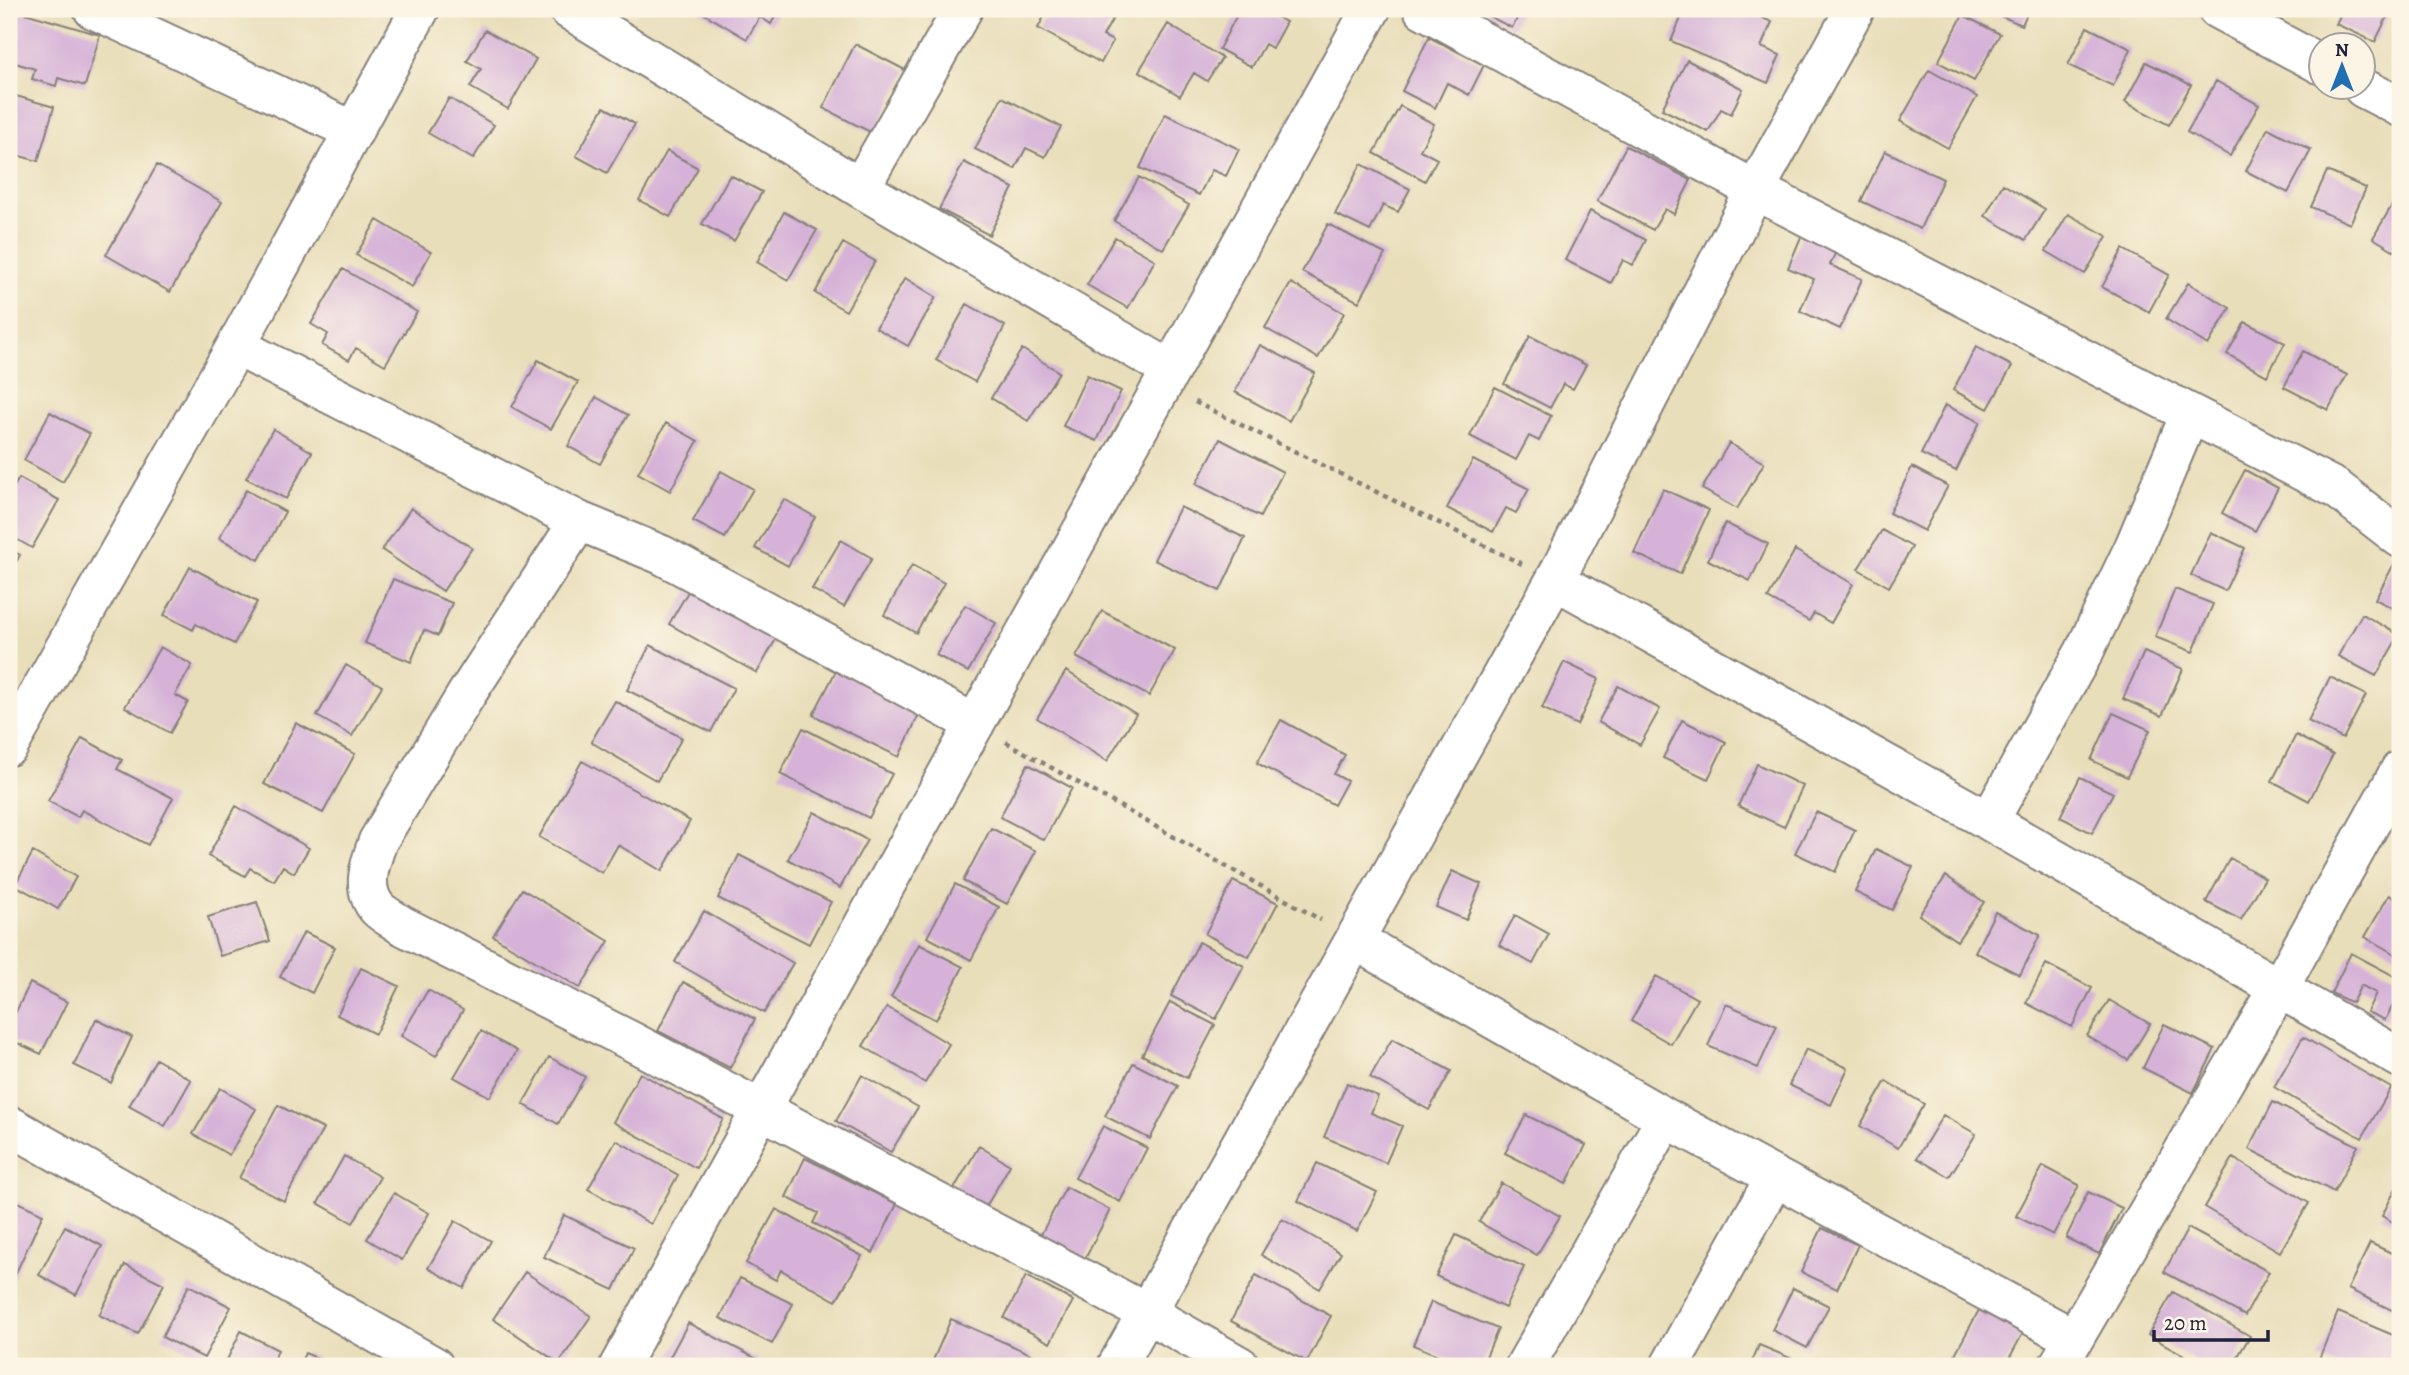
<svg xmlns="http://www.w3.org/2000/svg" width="2409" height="1375" font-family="Alegreya,serif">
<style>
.building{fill:#d6b2d8}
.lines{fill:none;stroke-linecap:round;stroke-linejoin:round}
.minor-casing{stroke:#86807a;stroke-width:42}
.path{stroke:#86807a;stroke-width:4.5;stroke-dasharray:5 5;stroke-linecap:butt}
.minor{stroke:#fff;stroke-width:38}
</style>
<rect width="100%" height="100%" fill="#fcf5e5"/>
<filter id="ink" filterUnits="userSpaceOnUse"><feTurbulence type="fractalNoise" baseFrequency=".0143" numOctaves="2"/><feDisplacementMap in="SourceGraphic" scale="14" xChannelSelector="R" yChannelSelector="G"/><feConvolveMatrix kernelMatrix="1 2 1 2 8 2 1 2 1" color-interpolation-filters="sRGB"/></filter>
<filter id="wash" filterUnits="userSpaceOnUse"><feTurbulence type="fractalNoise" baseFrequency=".00686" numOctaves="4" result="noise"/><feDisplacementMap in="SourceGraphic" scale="28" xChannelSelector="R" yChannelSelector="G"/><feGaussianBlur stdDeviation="1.57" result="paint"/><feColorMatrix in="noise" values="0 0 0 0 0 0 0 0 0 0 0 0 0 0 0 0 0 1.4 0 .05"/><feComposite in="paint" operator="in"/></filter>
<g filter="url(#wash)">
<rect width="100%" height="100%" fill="#e9deba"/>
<g id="blocks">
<!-- building -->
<path class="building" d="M11,9L100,35L85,86L58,78L56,86L32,79L35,69L9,61Z
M696,9H779L771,24L760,17L747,39Z
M1048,9H1118L1103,36L1113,41L1101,63L1038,28Z
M1240,9H1261L1286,22L1272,48L1265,44L1252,67L1219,49Z
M1475,9H1522L1512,28Z
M1685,9H1742L1772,22L1761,47L1780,55L1768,83L1671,41Z
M1984,9H2029L2022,25Z
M2343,9H2391L2375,42L2336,24Z
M1963,15L2000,34L1974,81L1938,62Z
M1168,24L1222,58L1207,81L1194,73L1180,96L1139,71Z
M2087,27L2131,49L2113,86L2068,65Z
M485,30L536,59L508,109L470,87L481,69L467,61Z
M1429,37L1484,65L1469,95L1447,83L1435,108L1402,91Z
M855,44L907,71L874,134L823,108Z
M1687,60L1743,89L1731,114L1721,109L1708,132L1662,109Z
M2146,62L2191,85L2169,125L2125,102Z
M1929,70L1977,97L1948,148L1900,121Z
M2216,81L2259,105L2230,156L2187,132Z
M9,94L54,107L38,161L9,153Z
M1002,97L1061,127L1045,157L1026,148L1015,169L975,149Z
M449,98L494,125L473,159L428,133Z
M1400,106L1434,124L1420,150L1437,159L1425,181L1374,153Z
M604,107L635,124L607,173L576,156Z
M1165,114L1239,149L1226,176L1212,170L1199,195L1140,168Z
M2268,128L2311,150L2288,193L2246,171Z
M1626,146L1691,180L1674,214L1665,209L1653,230L1597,201Z
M667,151L698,168L670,217L639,200Z
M1885,151L1943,179L1920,229L1861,201Z
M964,162L1013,188L989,235L939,209Z
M1361,164L1410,189L1398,212L1383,205L1370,231L1335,214Z
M157,165L222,202L170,292L106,255Z
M2327,171L2366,188L2350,224L2311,207Z
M730,175L762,192L734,241L702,224Z
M1139,177L1189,205L1163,249L1114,221Z
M2003,184L2045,209L2026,240L1985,216Z
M2395,200L2400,203V254L2373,238Z
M1590,211L1646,240L1633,265L1623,260L1611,283L1565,260Z
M784,212L817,230L788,280L757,262Z
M2068,214L2107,236L2085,274L2046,251Z
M377,220L431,252L412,287L356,255Z
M1328,224L1385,254L1359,302L1302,272Z
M1803,232L1838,247L1830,265L1862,279L1840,329L1800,311L1814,279L1788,268Z
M1115,237L1155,260L1128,308L1087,285Z
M843,243L875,261L846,311L815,293Z
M2123,249L2169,275L2149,312L2102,287Z
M343,269L417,312L385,365L356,348L349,360L322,345L328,334L311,324Z
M905,278L936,297L908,346L876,328Z
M1291,283L1344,313L1318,358L1265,328Z
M2188,283L2230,308L2208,345L2166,319Z
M967,304L1005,326L975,382L936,360Z
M2245,322L2285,343L2267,376L2227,354Z
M1530,336L1586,365L1573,389L1563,384L1550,408L1504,384Z
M1260,345L1315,373L1289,421L1235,392Z
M1976,347L2012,366L1988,409L1953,390Z
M1022,349L1059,372L1028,421L991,398Z
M2303,351L2347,375L2328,410L2284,387Z
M538,360L578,382L551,429L512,407Z
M1087,375L1121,391L1097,441L1063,426Z
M1495,387L1551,416L1539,441L1529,436L1516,460L1470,436Z
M596,397L628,415L600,464L568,446Z
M1945,405L1980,422L1956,471L1921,454Z
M50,412L90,434L63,482L24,460Z
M666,423L698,441L670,491L638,473Z
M273,429L312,452L286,499L246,478Z
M1220,439L1283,472L1260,517L1196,484Z
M1729,443L1764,463L1737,509L1702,489Z
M1473,460L1529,489L1516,513L1506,508L1493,532L1447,508Z
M1912,467L1948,486L1924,531L1889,513Z
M2245,470L2278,488L2255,531L2222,513Z
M721,471L753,489L725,538L693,521Z
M19,478L59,500L32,548L9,535V496Z
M1663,489L1709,510L1680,574L1634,553Z
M246,490L285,512L259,560L219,538Z
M784,499L815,517L788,566L755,548Z
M1180,507L1245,538L1220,591L1154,560Z
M411,508L472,548L443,591L382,550Z
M1725,523L1768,544L1750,581L1708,560Z
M1882,530L1912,547L1889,587L1858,569Z
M2211,532L2245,548L2225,591L2191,575Z
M841,540L872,558L844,607L812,589Z
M9,549L20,555L9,575Z
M1795,550L1853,584L1831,623L1814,613L1809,621L1768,598Z
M2400,553V612L2375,599Z
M912,565L944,583L916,633L884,615Z
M190,567L257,602L234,644L196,624L193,630L164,615Z
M393,579L452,603L438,636L424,630L411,662L365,643Z
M693,583L780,632L757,673L669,624Z
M2175,589L2213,604L2193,652L2155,637Z
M965,605L996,623L968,672L936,655Z
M1102,611L1175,650L1149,696L1076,657Z
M2362,614L2399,635L2376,676L2338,656Z
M650,645L734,688L711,732L627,690Z
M160,647L192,665L175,695L188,702L170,733L125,707Z
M2144,652L2183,669L2162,716L2123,699Z
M1564,662L1599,679L1577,725L1542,708Z
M346,665L382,686L352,736L317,716Z
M839,665L923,706L899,757L813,715Z
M1066,671L1136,714L1107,761L1037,718Z
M2330,677L2366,695L2343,739L2308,721Z
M1618,686L1660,709L1640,745L1598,722Z
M615,701L682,738L657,781L591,742Z
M2113,713L2150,730L2127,777L2091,760Z
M1281,720L1345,755L1334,774L1347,781L1334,805L1257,763Z
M1682,720L1726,742L1708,779L1663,758Z
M296,723L355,754L323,813L264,784Z
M803,728L892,774L869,818L780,774Z
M2296,735L2333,755L2309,801L2272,781Z
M82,738L122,760L117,769L173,798L148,845L82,810L78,817L48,801Z
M582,761L690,821L662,871L618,845L602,873L539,837Z
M1028,764L1072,788L1044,840L1000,817Z
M1757,764L1803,786L1784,827L1738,806Z
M2080,777L2113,793L2092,833L2060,817Z
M236,806L309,848L294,873L283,866L274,881L250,868L245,876L208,856Z
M814,812L867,840L840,888L788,859Z
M1816,812L1855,830L1835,872L1795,853Z
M991,828L1036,851L1007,904L963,881Z
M1876,849L1913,867L1892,910L1855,892Z
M33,852L76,877L58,909L15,885Z
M739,855L831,902L809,944L718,898Z
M2230,858L2265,878L2241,920L2206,902Z
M1452,871L1481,884L1466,920L1436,907Z
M1946,876L1984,902L1957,941L1919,915Z
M1233,881L1278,903L1249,957L1205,934Z
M955,884L999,907L971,960L927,937Z
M522,889L609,941L580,988L493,936Z
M2389,895L2400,901V957L2365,937Z
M257,902L270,941L220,956L208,917Z
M704,911L793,963L764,1013L675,962Z
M1995,912L2040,935L2020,975L1975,952Z
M1515,915L1549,934L1533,964L1499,945Z
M304,932L335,947L312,993L280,977Z
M1199,942L1244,966L1216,1019L1171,996Z
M919,944L963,967L936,1020L891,997Z
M2351,953L2400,979V992L2385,1020L2367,1012L2376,993L2361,985L2352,1003L2331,993Z
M2046,964L2092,988L2072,1027L2026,1003Z
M361,968L399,986L375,1034L337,1015Z
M1656,976L1697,999L1671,1044L1631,1021Z
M683,982L755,1019L730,1068L658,1031Z
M30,983L67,1002L41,1054L9,1039V1026Z
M428,990L463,1010L436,1056L401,1036Z
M2109,1000L2150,1024L2128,1060L2087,1036Z
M1170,1002L1215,1025L1187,1078L1142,1055Z
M1726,1004L1777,1026L1758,1068L1708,1046Z
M887,1007L949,1044L925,1083L863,1046Z
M96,1019L132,1037L111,1083L74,1065Z
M2164,1024L2215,1049L2193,1093L2143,1068Z
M481,1031L517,1051L490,1097L454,1077Z
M2303,1037L2391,1088L2362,1138L2274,1087Z
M1392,1039L1451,1071L1429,1110L1370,1077Z
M1806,1049L1848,1068L1831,1105L1789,1085Z
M549,1057L585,1077L558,1124L523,1104Z
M156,1059L191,1080L165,1126L129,1106Z
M1133,1063L1178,1086L1150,1139L1105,1116Z
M640,1073L723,1119L696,1168L613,1122Z
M862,1075L918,1107L891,1152L836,1121Z
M1886,1081L1924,1104L1898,1148L1860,1126Z
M1347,1083L1378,1096L1371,1113L1402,1126L1386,1163L1324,1137Z
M220,1088L256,1109L229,1155L193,1134Z
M2273,1102L2358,1146L2334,1192L2249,1149Z
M278,1105L323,1129L284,1201L239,1178Z
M1526,1115L1586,1145L1566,1184L1505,1153Z
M1943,1115L1976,1134L1949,1177L1917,1158Z
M1103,1126L1147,1148L1120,1202L1075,1178Z
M616,1140L678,1175L651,1224L588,1189Z
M979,1146L1010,1165L983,1212L951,1194Z
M344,1156L380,1177L353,1223L318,1203Z
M805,1158L897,1204L873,1253L813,1223L818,1213L786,1197Z
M2233,1158L2309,1203L2280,1252L2204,1207Z
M1317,1163L1377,1192L1357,1231L1298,1201Z
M2043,1166L2079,1185L2053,1235L2016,1216Z
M2400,1180V1226L2382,1216Z
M1501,1183L1560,1216L1537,1255L1479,1222Z
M1066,1187L1110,1210L1083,1263L1038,1240Z
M2088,1192L2122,1208L2099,1254L2066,1238Z
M394,1193L429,1213L402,1260L367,1239Z
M9,1198L43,1214L9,1288Z
M776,1209L862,1256L836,1301L781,1270L776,1280L746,1263Z
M564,1215L634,1248L614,1290L544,1257Z
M1282,1219L1341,1253L1320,1289L1261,1255Z
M455,1221L491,1241L464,1288L428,1268Z
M65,1226L102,1246L76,1295L39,1275Z
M1822,1228L1858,1245L1837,1289L1801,1272Z
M2188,1228L2269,1272L2245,1316L2164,1272Z
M1456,1235L1524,1267L1505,1308L1436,1276Z
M2370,1243L2400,1257V1314L2348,1289Z
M125,1265L164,1284L138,1334L99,1315Z
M525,1272L591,1316L559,1363L493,1319Z
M1256,1275L1331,1316L1307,1362L1231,1321Z
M1026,1276L1073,1301L1050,1343L1004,1318Z
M740,1278L793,1304L772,1344L720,1318Z
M189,1285L231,1307L204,1358L162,1337Z
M1793,1288L1829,1306L1807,1348L1772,1330Z
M2173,1292L2250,1336L2232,1366H2204L2148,1335Z
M1431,1302L1498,1329L1482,1366H1465L1413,1345Z
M1979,1310L2023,1333L2005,1366H1978L1955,1354Z
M2338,1312L2400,1338V1366H2336L2319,1359Z
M951,1319L1033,1355L1028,1366L931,1365Z
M688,1323L759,1360L755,1366H665Z
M241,1331L278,1350L270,1366H224Z
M1759,1345L1795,1360L1792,1366H1750Z
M305,1353L335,1366H299Z"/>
</g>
</g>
<g filter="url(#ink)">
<use href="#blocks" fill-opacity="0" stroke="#86807a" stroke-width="2"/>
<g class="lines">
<defs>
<path id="minor" d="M93,9L354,131
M568,9L860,188L1171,370
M1423,9L1755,190L2337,489L2400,538
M2217,9L2322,65
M2363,88L2400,107
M860,188L963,9
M236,346L579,521L662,555L975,724
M579,521L466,695L378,841C370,863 360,889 378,909C384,915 394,920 401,925L631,1041L1147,1313L1240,1366
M1555,580L1989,821L2400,1058
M9,746L236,346L420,9
M1989,821L2084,652L2134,547L2190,414
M1355,940L1666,1118L2073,1338
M9,1125L434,1366
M619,1366L1371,9
M1117,1366L1555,580L1755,190L1855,9
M1525,1366L1666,1118
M1670,1366L1775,1177
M2058,1366L2279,988L2400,770"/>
</defs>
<!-- minor casing -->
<use href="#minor" class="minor-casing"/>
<!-- path -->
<path class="path" d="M1195,402L1522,564
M1006,742L1321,920"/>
<!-- minor -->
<use href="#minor" class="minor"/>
</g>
</g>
<!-- margin -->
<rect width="2409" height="1375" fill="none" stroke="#fcf5e5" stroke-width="35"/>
<!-- north arrow -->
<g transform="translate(2342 66)"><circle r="33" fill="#fcf5e5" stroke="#a5a1a1" stroke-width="2"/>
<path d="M0-5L12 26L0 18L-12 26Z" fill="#1f6fb2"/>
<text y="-10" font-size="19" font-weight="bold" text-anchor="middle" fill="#22223b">N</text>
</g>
<!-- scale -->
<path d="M2154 1330v10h114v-10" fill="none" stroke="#22223b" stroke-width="3.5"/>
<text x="2164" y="1330" font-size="21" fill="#22223b" stroke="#fcf5e5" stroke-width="5" paint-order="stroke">20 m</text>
</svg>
